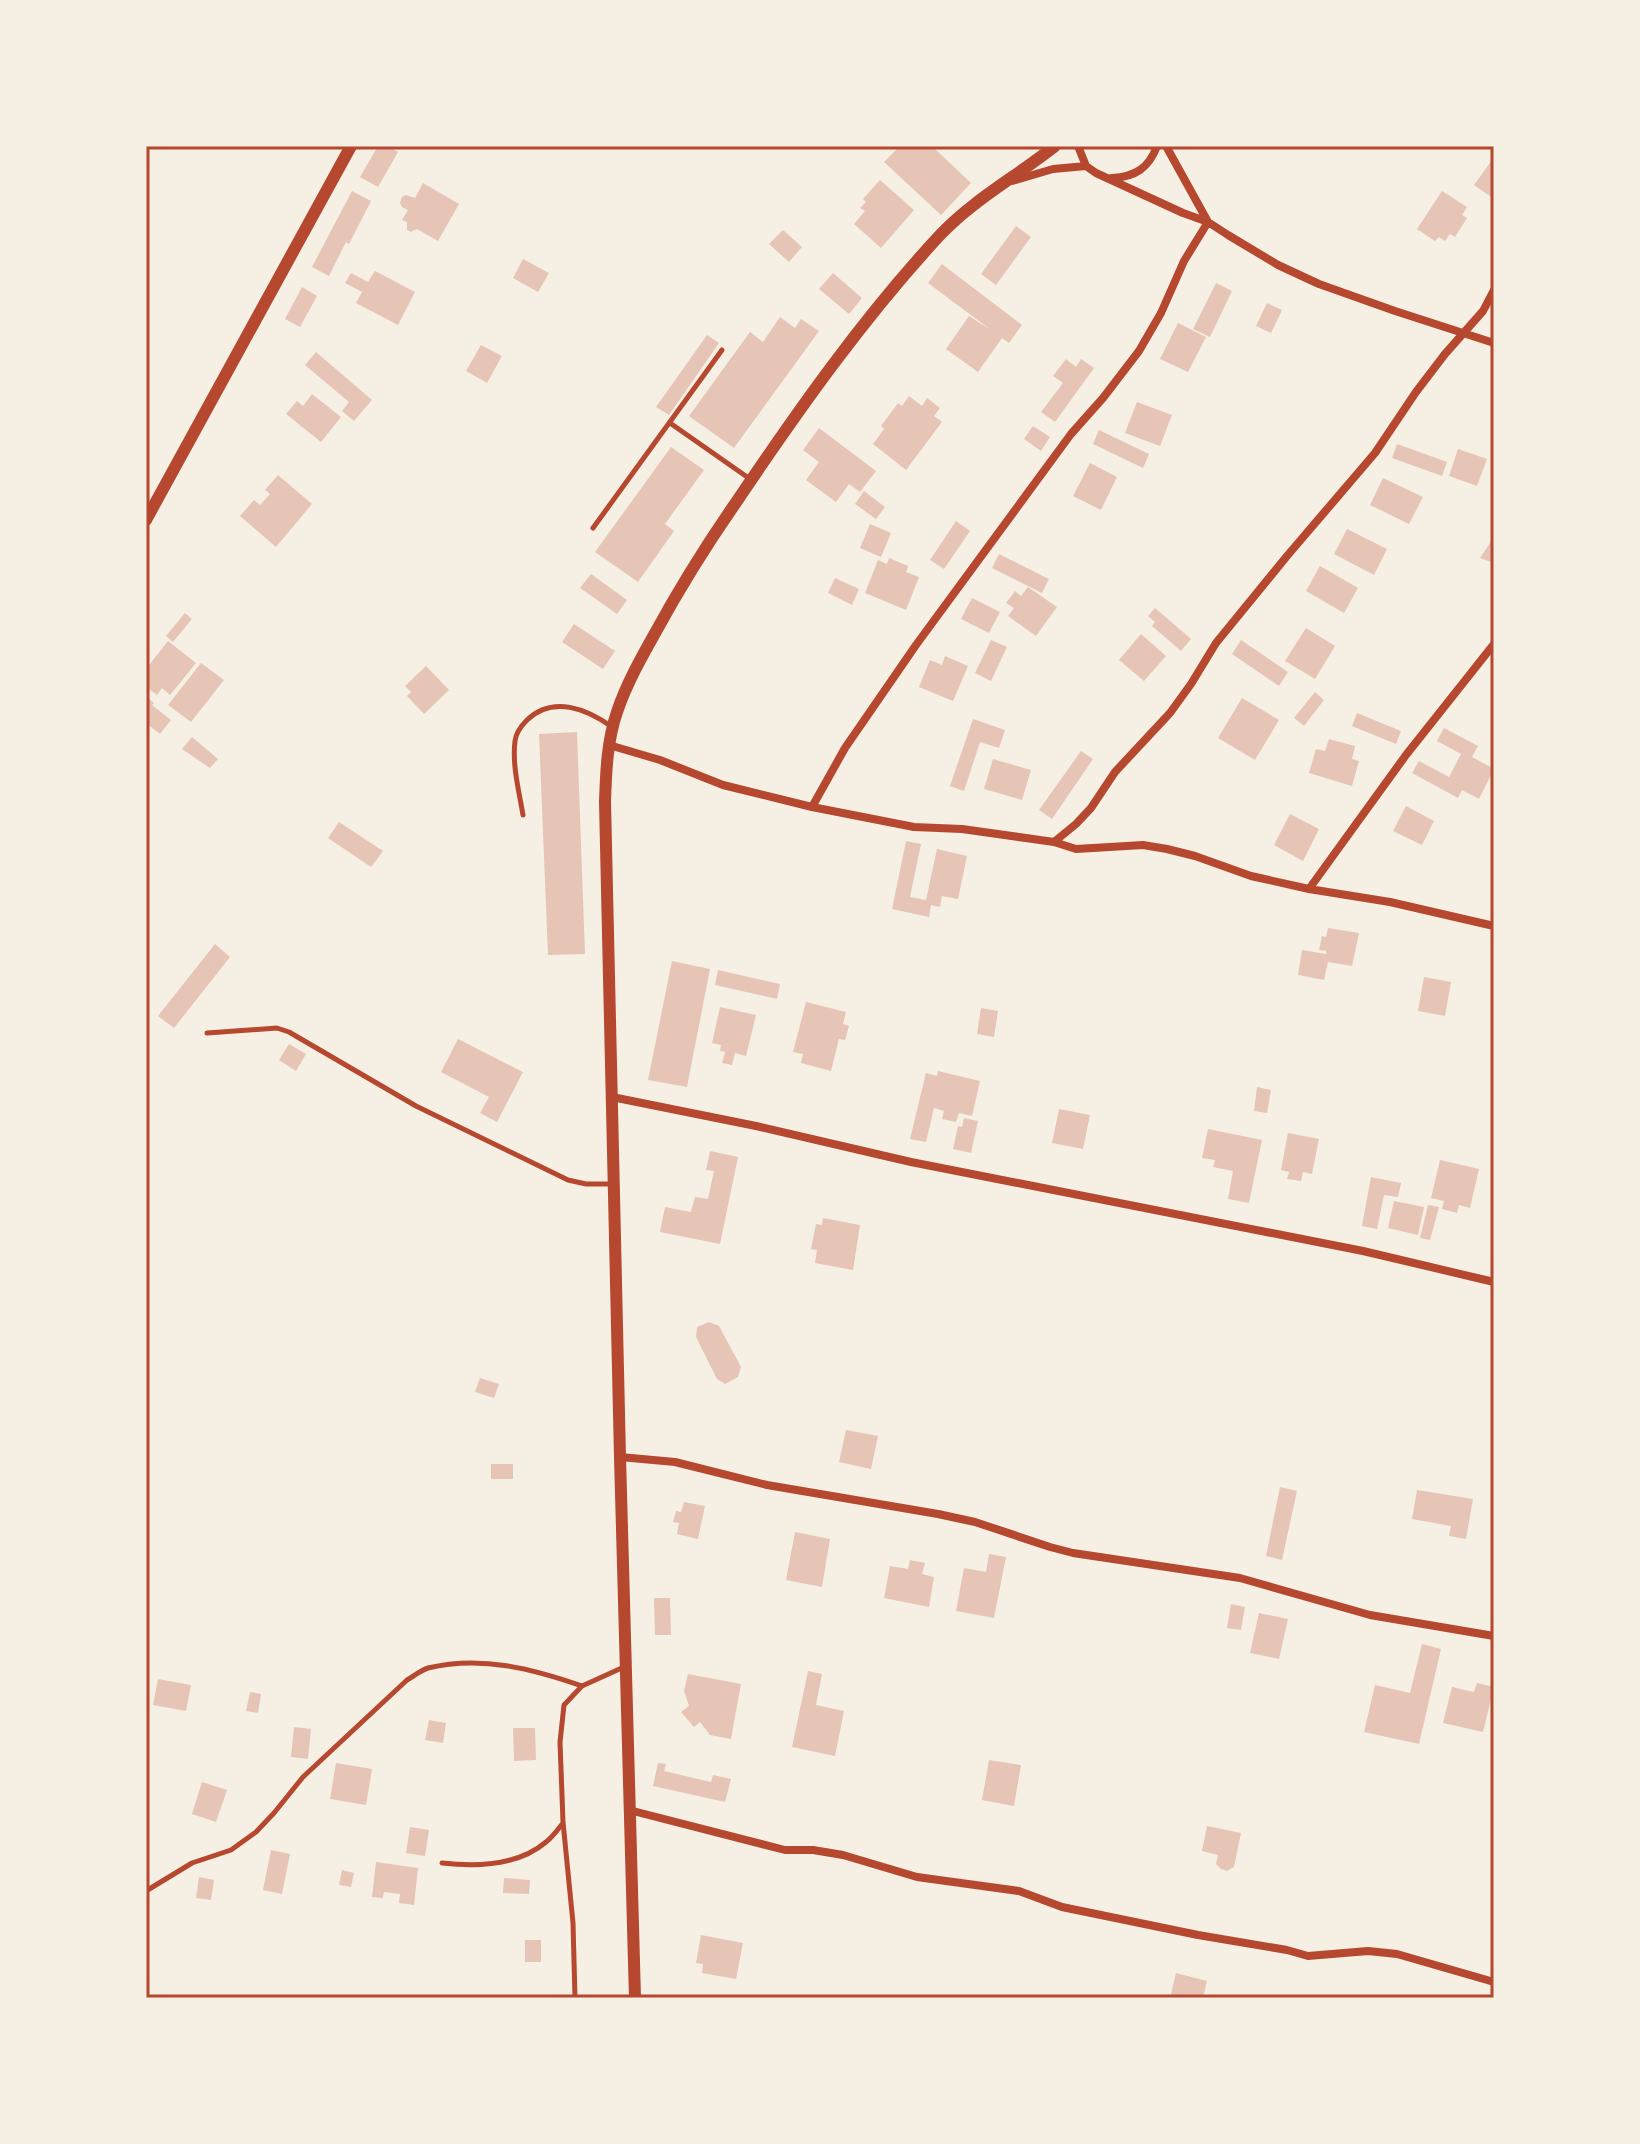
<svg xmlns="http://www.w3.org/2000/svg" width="1640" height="2144" font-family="Lato,sans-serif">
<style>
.building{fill:#e6c5b7}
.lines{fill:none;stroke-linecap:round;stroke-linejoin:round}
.service{stroke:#b5482f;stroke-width:5}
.minor{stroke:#b5482f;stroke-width:8}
.tertiary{stroke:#b5482f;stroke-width:12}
.neatline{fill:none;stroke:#b5482f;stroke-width:3}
</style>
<rect width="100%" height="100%" fill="#f6efe4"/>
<!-- building -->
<path class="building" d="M378,146H388L398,152L378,187L360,177Z
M900,146H932L971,183L941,215L884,162Z
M1492,160L1494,162V199L1474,185Z
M880,180L914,210L881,248L854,224L865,211L860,208L866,202L863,199Z
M423,183L459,204L438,241L417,229L411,232L407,230V222L402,220L408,210L402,207L400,203L402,197L406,195L415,198Z
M352,191L371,201L349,244L346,242L329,276L312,267Z
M1442,191L1467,207L1462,215L1467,218L1455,237L1450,234L1445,241L1439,237L1435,241L1417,229Z
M1016,226L1031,237L996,285L981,274Z
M783,230L802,247L789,262L769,244Z
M523,259L549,273L538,292L513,278Z
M942,264L1022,325L1009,343L1002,338L978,372L946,349L969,316L991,330L928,283Z
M375,271L415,292L398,325L356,303L362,292L345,283L351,273L368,282Z
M833,273L862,298L849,314L819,289Z
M1216,283L1232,291L1210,337L1193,329Z
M302,287L317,296L300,327L285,319Z
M1267,303L1282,310L1271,333L1256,326Z
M780,317L795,328L801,319L819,331L734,448L689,416L750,332L763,342Z
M1178,323L1206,337L1188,372L1160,359Z
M707,335L719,343L669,415L656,407Z
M481,345L502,356L487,383L466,371Z
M316,352L372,400L354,421L342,411L349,402L305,365Z
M1066,359L1076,367L1081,359L1094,368L1055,422L1041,412L1063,383L1053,376Z
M312,394L341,417L321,442L286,414L297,401L303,406Z
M909,396L922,406L927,398L940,408L934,416L942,422L906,470L873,444L884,429L881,426L898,403L902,406Z
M1137,402L1172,415L1160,446L1125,433Z
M1033,426L1050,437L1041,451L1024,439Z
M819,428L876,471L860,492L849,484L836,502L806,480L819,462L803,450Z
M1099,430L1149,454L1143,468L1093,444Z
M1397,444L1447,462L1442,476L1392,458Z
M671,447L704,470L665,524L674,531L638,582L595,552Z
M1458,449L1487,459L1477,486L1449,476Z
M1090,463L1117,477L1101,510L1073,496Z
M278,475L312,504L276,547L240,516L254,500L260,505L270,494L265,490Z
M1383,478L1423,497L1409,524L1370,505Z
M864,491L885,507L876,519L855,504Z
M956,521L970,531L944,569L930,560Z
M870,524L891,533L881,557L860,548Z
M1347,529L1387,549L1374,575L1334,554Z
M1494,537V563L1480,558Z
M999,554L1049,579L1042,593L992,568Z
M889,558L908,566L906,572L919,577L906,610L865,593L878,560L887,564Z
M1320,566L1358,588L1344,613L1306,591Z
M591,574L627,600L617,614L580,588Z
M835,578L859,589L852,605L828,593Z
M1028,587L1057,607L1036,636L1008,616L1014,608L1006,603L1015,591L1021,596Z
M972,598L1000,612L989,633L961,619Z
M1155,608L1191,639L1181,651L1152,626L1155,622L1148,616Z
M185,613L192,619L173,642L166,636Z
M574,624L615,651L603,669L562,642Z
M1306,628L1335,646L1315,679L1285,661Z
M1141,634L1166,656L1144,681L1119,660Z
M991,640L1007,647L991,681L975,673Z
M1241,640L1288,672L1279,686L1232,654Z
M168,641L196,663L170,695L162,688L157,695L146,687V669Z
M945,656L968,666L953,701L919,687L930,660L942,665Z
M201,663L224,680L191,722L168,705Z
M426,666L449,690L424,714L407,696L411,692L405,686Z
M1315,692L1324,700L1304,726L1294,718Z
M146,696L154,703L152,705L171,720L160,734L146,723Z
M1242,698L1279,720L1255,760L1218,738Z
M1357,713L1401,731L1396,744L1352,726Z
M973,719L1005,730L999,748L980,742L964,791L950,786Z
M1444,728L1478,746L1472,757L1494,769L1479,799L1462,790L1458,798L1412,773L1419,761L1449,777L1461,754L1437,741Z
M577,732L585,954L548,955L539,734Z
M192,737L218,759L210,768L182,749Z
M1329,739L1355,746L1352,759L1359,761L1352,786L1309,773L1316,749L1325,751Z
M1081,751L1093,759L1052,819L1039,810Z
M993,759L1031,770L1022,800L984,789Z
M1406,806L1434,821L1422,845L1393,831Z
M1290,814L1319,829L1303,861L1274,845Z
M339,822L383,851L371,867L328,838Z
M906,841L921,844L910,897L926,900L937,849L967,856L958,899L942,896L940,907L931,905L929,917L892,909Z
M1328,928L1359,933L1352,966L1328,962L1324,980L1298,975L1302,950L1326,954V951L1319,950L1322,936L1326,937Z
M215,944L230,957L174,1028L158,1016Z
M672,961L710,969L687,1087L648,1080Z
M718,970L780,984L777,999L715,985Z
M1424,977L1451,982L1445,1016L1418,1011Z
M806,1002L846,1012L843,1024L849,1026L845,1040L839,1039L831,1071L801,1063L803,1054L793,1052Z
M720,1007L756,1015L746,1056L735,1053L732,1065L722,1063L725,1052L720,1051L721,1045L712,1043Z
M981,1008L998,1011L994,1037L977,1034Z
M458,1039L523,1072L497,1122L480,1113L489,1097L441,1072Z
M289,1044L306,1054L296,1071L279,1060Z
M938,1071L980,1081L972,1116L959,1113L956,1122L942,1119L944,1111L934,1108L926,1142L910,1139L926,1073L937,1076Z
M1257,1087L1271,1090L1267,1113L1254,1111Z
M1059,1109L1090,1115L1083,1149L1052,1143Z
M964,1118L978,1121L971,1153L953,1149L958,1126L962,1127Z
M1208,1129L1262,1140L1249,1203L1228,1199L1233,1171L1213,1167L1215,1160L1202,1158Z
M1288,1133L1319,1139L1312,1174L1303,1172L1301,1181L1287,1179L1289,1172L1281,1170Z
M710,1151L738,1157L720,1244L660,1232L665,1207L691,1212L695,1197L708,1199L714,1171L706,1170Z
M1440,1160L1479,1169L1470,1208L1459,1205L1457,1213L1442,1209L1444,1201L1431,1198Z
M1371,1177L1401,1183L1398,1197L1384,1195L1377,1229L1362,1226Z
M1394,1201L1424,1207L1418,1235L1388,1228Z
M1428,1205L1439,1207L1430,1240L1420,1238Z
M823,1218L860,1225L853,1270L815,1263L817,1250L811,1249L816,1224L822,1225Z
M709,1322L719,1326L741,1367L738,1377L725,1384L717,1379L696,1337L697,1327Z
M480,1378L499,1384L494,1398L475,1392Z
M846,1430L878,1436L871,1469L839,1462Z
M491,1464H513V1479H491Z
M1280,1487L1297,1491L1282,1560L1266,1556Z
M1417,1490L1473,1499L1466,1539L1449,1536L1451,1526L1412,1519Z
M684,1502L705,1506L698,1539L677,1534L679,1523L673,1522L676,1511L681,1512Z
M795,1532L830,1539L822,1587L786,1580Z
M989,1554L1006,1557L994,1618L956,1611L964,1568L986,1572Z
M910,1560L925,1563L922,1574L934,1577L929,1607L884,1598L890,1566L908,1569Z
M654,1598H670L671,1635H655Z
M1231,1604L1245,1607L1241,1630L1227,1628Z
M1259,1613L1288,1619L1279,1659L1250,1653Z
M1422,1644L1441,1649L1419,1744L1364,1732L1375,1685L1410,1693Z
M808,1671L822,1674L816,1705L844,1711L835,1756L792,1747Z
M688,1674L741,1684L731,1739L710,1735L700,1722L694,1727L681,1712L689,1706L684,1691Z
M158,1679L191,1685L186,1711L153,1705Z
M1477,1683L1494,1687L1483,1732L1443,1723L1452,1687L1474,1692Z
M250,1692L261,1694L258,1713L246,1711Z
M429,1720L446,1723L443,1743L425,1740Z
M294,1727L311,1729L308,1759L291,1757Z
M513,1728H535L536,1760L514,1761Z
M989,1760L1021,1765L1014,1806L982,1800Z
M336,1763L372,1769L366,1805L330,1799Z
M658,1763L666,1764L664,1771L711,1782L713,1775L731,1779L725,1802L653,1786Z
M202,1782L227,1790L216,1822L192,1814Z
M1207,1826L1241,1833L1234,1867L1227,1871L1221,1869L1216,1864L1218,1855L1202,1851Z
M410,1827L429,1830L425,1856L406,1853Z
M271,1850L290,1854L282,1894L263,1890Z
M376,1862L418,1868L414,1905L399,1903L400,1894L384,1892L383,1898L372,1897Z
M342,1870L354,1873L351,1887L339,1885Z
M199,1877L214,1880L211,1900L196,1898Z
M504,1878L530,1880L529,1894L503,1893Z
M701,1935L743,1943L736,1979L702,1973L703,1964L696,1963Z
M525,1940H541V1962H525Z
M1176,1973L1207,1981L1203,1998H1170Z"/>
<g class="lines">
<!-- service -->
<path class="service" d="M670,423L750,479
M593,528L722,350
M523,815C519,791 512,765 515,741C516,733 522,725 527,720C553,695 587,709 612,727
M207,1033L277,1028L289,1032L416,1106L568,1180L586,1184H613
M442,1863C477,1867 518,1866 546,1842C553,1837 558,1829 563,1823
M146,1891L192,1863L231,1850L256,1832L274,1813L303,1777L407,1680C414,1676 421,1670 428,1668C481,1655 533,1669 582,1686L624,1667
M575,1998L573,1923L563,1822L560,1742L564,1705L582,1686"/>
<!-- minor -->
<path class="minor" d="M1078,146L1086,166
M1166,146L1208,222L1228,235L1278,265L1319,284L1395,311L1494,343
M1112,178C1135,177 1149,168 1157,146
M1012,181L1053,169L1086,166L1096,173L1183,213L1208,222
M609,745L660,760L723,785L812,807L914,827L962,829L1054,842L1076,849L1143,845L1167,849L1195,856L1251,876L1309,889L1390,902L1494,926
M812,807L845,748L916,645L1071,434L1103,398L1139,351L1161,313L1184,261L1208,222
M1054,842L1076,824L1091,808L1115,772L1170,713L1191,684L1216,643L1287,556L1375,453L1416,392L1445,354L1483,311L1494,290
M1309,889L1406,755L1494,644
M612,1097L756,1126L911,1162L1363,1251L1494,1282
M620,1457L675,1462L767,1485L938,1514L975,1522L1050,1547L1073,1553L1240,1578L1370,1615L1494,1636
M629,1810L785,1850H813L843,1855L917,1877L1019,1891L1062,1907L1198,1935L1287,1950L1308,1956L1368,1951L1397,1954L1494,1982"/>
<!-- tertiary -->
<path class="tertiary" d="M146,520L351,146
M635,1998L620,1457L605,802C606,772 607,741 617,712C626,685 640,660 654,635C679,589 707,544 737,501C799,409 864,317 940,235C973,200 1017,176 1055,146"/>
</g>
<!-- border -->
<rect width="1640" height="2144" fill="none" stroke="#f6efe4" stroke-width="296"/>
<rect x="148" y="148" width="1344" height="1848" class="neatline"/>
</svg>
